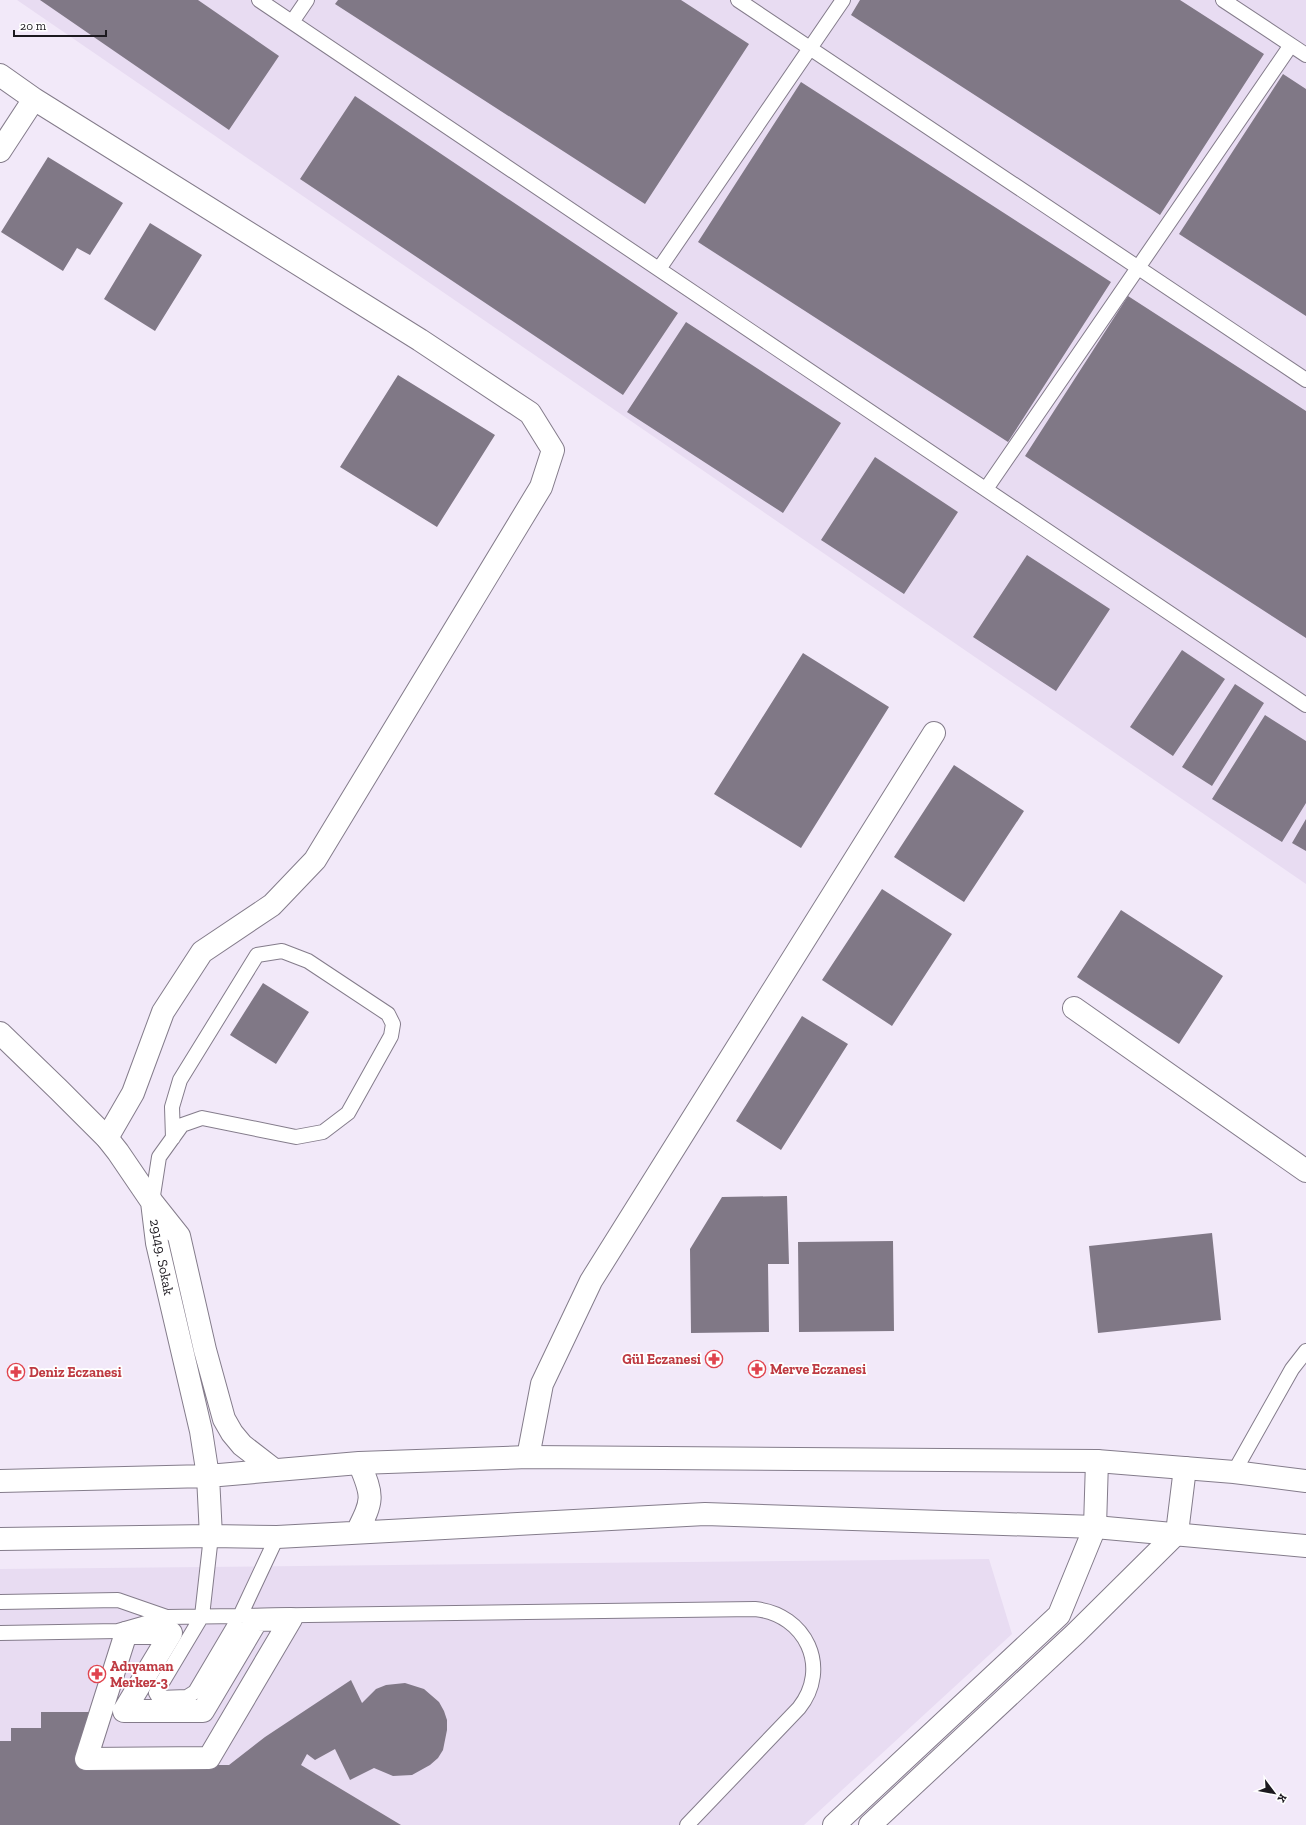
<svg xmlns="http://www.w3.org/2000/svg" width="1306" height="1825" font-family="'Zilla Slab',serif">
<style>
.built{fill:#e8dcf2}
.building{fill:#807886}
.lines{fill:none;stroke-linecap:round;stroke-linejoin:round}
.lane-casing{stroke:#847c8b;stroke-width:16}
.street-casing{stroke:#847c8b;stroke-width:24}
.secondary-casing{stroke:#847c8b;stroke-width:24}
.lane{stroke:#fff;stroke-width:14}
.street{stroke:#fff;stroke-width:22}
.secondary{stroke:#fff;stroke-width:22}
.labels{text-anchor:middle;stroke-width:3.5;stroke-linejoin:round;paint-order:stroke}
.street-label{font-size:14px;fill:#1c191f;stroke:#fff}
.health-label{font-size:14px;font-weight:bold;fill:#be3a42;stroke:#fff;text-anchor:start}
</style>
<rect width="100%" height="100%" fill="#f2e9f9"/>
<!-- built -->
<path class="built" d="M17,0H1306V884Z
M989,1559L1012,1634L804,1825H0V1569Z"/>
<!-- building -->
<path class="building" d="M40,0H198L279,56L229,130Z
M338,0H681L749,44L645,204L335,4Z
M860,0H1180L1264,54L1160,215L851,15Z
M1283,74L1306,89V316L1179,234Z
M801,82L1111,282L1008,442L698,242Z
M355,96L678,313L623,395L300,179Z
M48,157L123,203L90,255L77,248L63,271L1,232Z
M150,223L202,255L155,331L104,299Z
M1128,296L1306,411V638L1025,456Z
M686,322L841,423L783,513L627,412Z
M398,375L495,435L437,527L340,467Z
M875,457L958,512L904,594L821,540Z
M1027,555L1110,609L1056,691L973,637Z
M1182,650L1225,679L1173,756L1130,727Z
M803,653L889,707L801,848L714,794Z
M1235,684L1264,703L1212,786L1182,767Z
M1265,715L1306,741V803L1282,842L1212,799Z
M954,765L1024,811L964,902L894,857Z
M1306,819V851L1292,843Z
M882,889L952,934L892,1026L822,980Z
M1121,910L1223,976L1179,1044L1077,977Z
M263,983L309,1012L276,1064L230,1035Z
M802,1016L848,1044L781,1150L736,1121Z
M787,1196L789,1264H768L769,1332L691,1333L690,1249L722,1197Z
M1212,1233L1221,1320L1098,1333L1089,1246Z
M893,1241L894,1331L799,1332L798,1242Z
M351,1680L362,1703L376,1689L386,1685L405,1683L424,1689L439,1702L444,1711L447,1720V1730L443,1750L438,1758L430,1765L412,1775L393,1776L374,1768L350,1780L335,1749L315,1760L307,1754L301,1765L401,1825H0V1741H11V1728H41V1712H94L77,1765H229L265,1737Z"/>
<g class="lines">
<defs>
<path id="lane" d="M259,0L1306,705
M738,0L1306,380
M1223,0L1306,55
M292,22L307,0
M659,269L843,0
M986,489L1291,45
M152,1202L159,1157L182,1125L202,1118L296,1137L323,1132L348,1113L391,1036L393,1024L388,1014L308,961L282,951L257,955L180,1080L172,1107L173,1138
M1234,1472L1292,1369L1306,1351
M211,1536L202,1616L156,1693L159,1698L187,1697L195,1692L240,1616L277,1537
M0,1602L118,1600L167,1617
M0,1633L118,1631L167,1617L755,1609C806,1614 831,1668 799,1708L687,1825"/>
<path id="street" d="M0,75L34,99L420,340L530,413L553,450L541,487L315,860L272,905L202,952L163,1012L133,1093L107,1138
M0,151L34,99
M1074,1008L1306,1171
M528,1457L542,1384L591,1281L934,733
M291,1619L209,1758L86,1759L126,1633H171L124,1711H203L257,1620Z
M834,1825L1059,1615L1095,1527L1097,1461
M870,1825L1076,1633L1177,1533L1185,1468"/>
<path id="secondary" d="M0,1033L59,1090L107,1138L118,1152L152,1202L157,1243L201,1431L208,1476L211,1536
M152,1202L179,1236L205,1350L224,1419L232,1433L242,1445L273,1469
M0,1481L208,1476L359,1463L528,1457L1097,1461L1234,1472L1306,1481
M357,1532C373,1500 374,1497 359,1463
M0,1539L211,1536L277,1537L705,1514L1095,1527L1306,1546"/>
</defs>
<!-- lane casing -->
<use href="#lane" class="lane-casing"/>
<!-- street casing -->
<use href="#street" class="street-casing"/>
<!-- secondary casing -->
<use href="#secondary" class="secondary-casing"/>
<!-- lane -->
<use href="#lane" class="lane"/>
<!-- street -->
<use href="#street" class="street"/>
<!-- secondary -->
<use href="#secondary" class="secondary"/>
</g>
<!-- icons -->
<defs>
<symbol id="pharmacy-ring" viewBox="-11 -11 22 22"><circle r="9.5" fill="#fff" stroke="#e0444e" stroke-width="1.5"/><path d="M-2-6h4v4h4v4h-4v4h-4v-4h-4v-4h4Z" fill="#e0444e"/></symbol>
</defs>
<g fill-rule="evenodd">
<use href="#pharmacy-ring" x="704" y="1349" width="20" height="20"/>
<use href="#pharmacy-ring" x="747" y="1359" width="20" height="20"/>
<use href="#pharmacy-ring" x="6" y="1362" width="20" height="20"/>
<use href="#pharmacy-ring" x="87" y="1664" width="20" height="20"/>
</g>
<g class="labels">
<!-- street labels -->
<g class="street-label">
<text transform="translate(162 1257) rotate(79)" y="5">29149. Sokak</text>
</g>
<!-- health labels -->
<g class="health-label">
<text x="701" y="1364" text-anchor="end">Gül Eczanesi</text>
<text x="770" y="1374">Merve Eczanesi</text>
<text x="29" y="1377">Deniz Eczanesi</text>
<text x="110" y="1671">Adıyaman<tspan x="110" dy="16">Merkez-3</tspan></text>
</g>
</g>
<!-- north arrow -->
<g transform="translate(1274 1793) rotate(122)" stroke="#ffffff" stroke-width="3" paint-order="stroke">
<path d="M0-3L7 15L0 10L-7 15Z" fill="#1c191f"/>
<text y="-6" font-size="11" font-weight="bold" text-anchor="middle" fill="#1c191f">K</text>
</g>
<!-- scale -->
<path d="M14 30v6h92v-6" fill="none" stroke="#1c191f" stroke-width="2"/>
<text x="20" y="30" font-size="12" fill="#1c191f" stroke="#ffffff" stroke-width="3" paint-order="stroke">20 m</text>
</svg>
